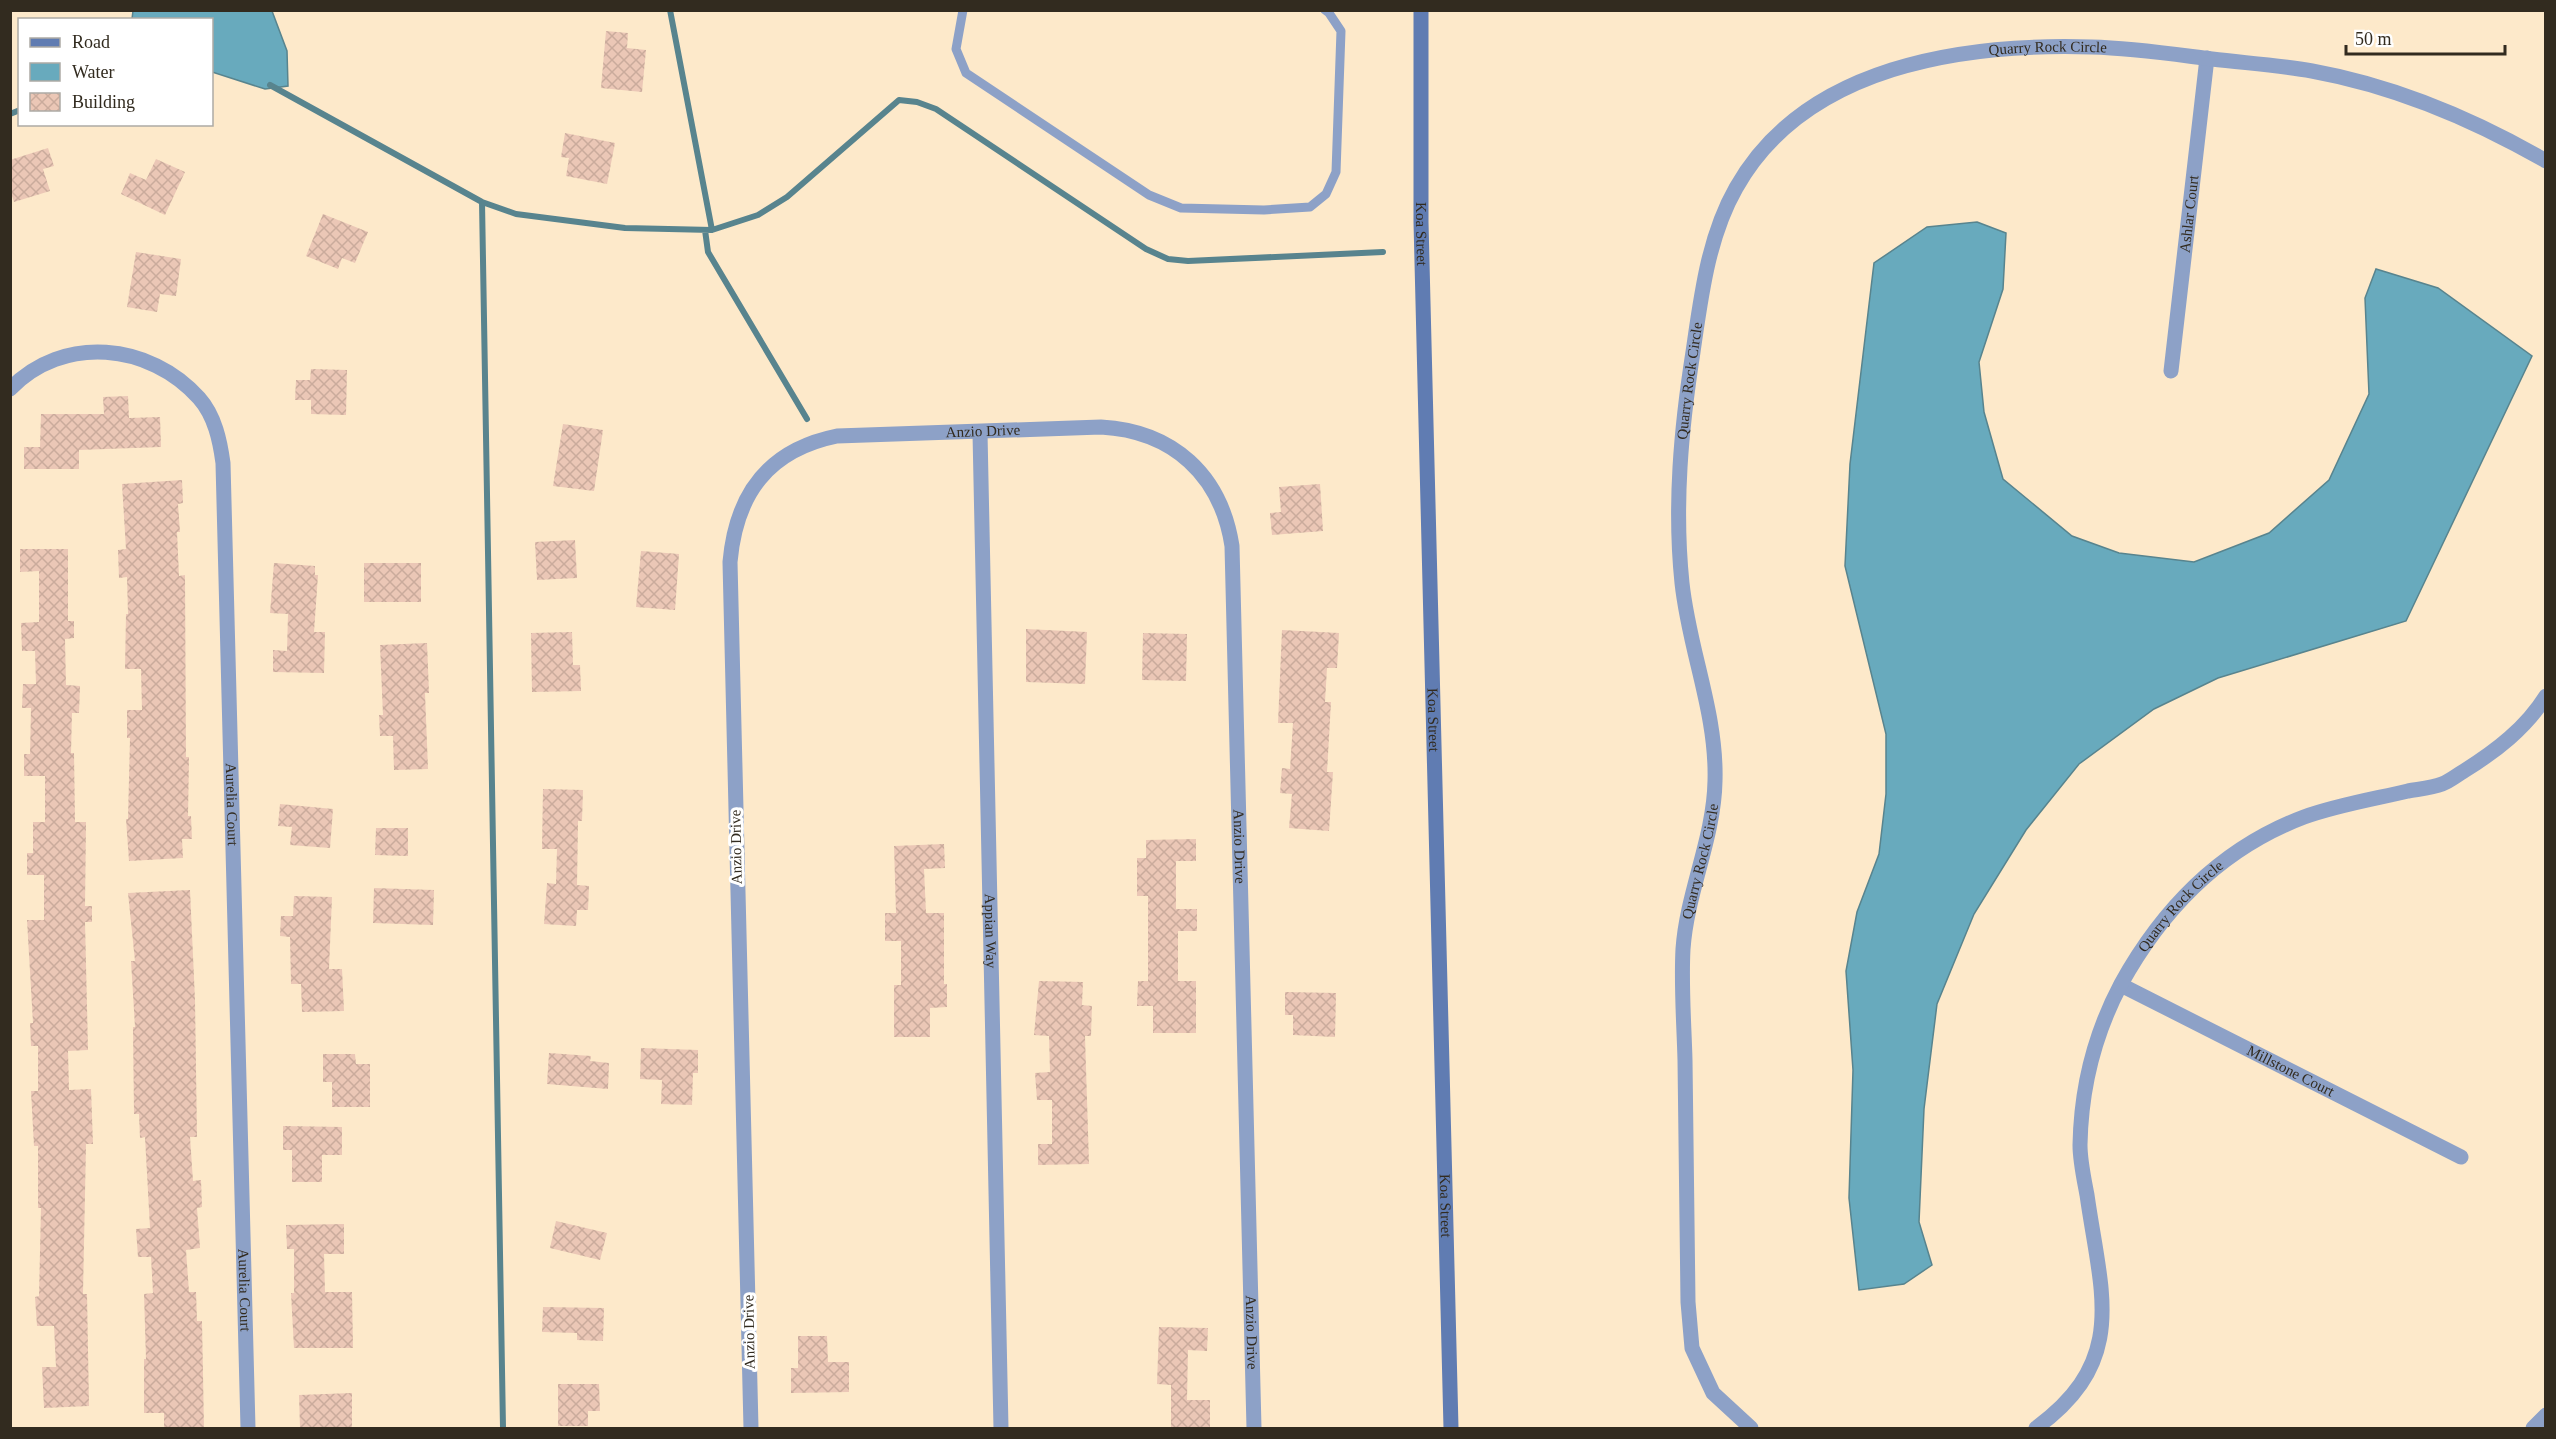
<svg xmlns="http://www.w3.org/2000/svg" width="2556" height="1439" font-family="Georgia,serif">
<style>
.water{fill:#68aabd;stroke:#58848e;stroke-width:1.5}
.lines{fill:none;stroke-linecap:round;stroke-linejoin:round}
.stream{stroke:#58848e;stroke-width:6}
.building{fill:url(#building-cross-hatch)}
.lane{stroke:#8da1c7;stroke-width:9}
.street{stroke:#8da1c7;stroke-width:15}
.secondary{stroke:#607cb2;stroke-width:15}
.labels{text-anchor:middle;stroke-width:6;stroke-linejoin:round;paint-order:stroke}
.street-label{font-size:15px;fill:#322b1f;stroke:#fff}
</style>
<defs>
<pattern id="building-cross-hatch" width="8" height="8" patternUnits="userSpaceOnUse" patternTransform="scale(1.5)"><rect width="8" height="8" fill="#ebc7b6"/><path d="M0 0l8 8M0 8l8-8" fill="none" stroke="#caab9c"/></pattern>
</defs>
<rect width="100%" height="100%" fill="#fde9ca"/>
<!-- water -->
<path class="water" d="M133,11H272L287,51L288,86L265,89L212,72V20L132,19Z
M1977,222L2006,233L2003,289L1979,362L1984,412L2003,479L2072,536L2119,553L2194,562L2269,533L2329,480L2369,394L2365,298L2376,269L2438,288L2532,356L2406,621L2218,678L2154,709L2079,764L2026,830L1974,914L1937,1004L1924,1109L1919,1222L1932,1265L1904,1284L1859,1290L1849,1198L1853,1070L1846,971L1857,912L1879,854L1886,794V734L1845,566L1850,464L1874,263L1927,227Z"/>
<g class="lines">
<!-- stream -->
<path class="stream" d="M670,10L712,230
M270,85L482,202L516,214L625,228L712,230L758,215L787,197L899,100L917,102L936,109L1146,249L1168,259L1188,261L1383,252
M10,114L20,110
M482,202L503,1428
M705,230L708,252L807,419"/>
</g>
<!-- building -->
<path class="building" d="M606,31L628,33L627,48L646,50L642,92L601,88Z
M565,133L615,143L607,184L566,176L569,158L561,157Z
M48,148L54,166L43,169L50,191L14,202L10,190V160Z
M156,159L185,172L165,215L121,194L130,173L146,180Z
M323,214L368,232L355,263L342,258L338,269L306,256Z
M136,252L181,259L176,296L160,294L157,312L127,307Z
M311,369L347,370L346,415L311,414V400H295L296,380H310Z
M128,396L129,418L160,417L161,447L79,450V469H24V447H40L41,414H104L103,397Z
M563,424L603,430L594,491L553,486Z
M182,480L183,503L178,504L180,532H177L179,576L185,575L186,757H189L188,816H191L192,839H182L183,858L129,861L126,819H128L130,738H127V710H142L141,669H125L126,614H128L127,577L119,578L118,550L126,549L122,484Z
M1320,484L1323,531L1272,535L1270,513L1281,512L1279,487Z
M575,540L577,578L537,580L535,542Z
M20,549H68V621H74V638L65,639L66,685L80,686L79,713H72L71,753H74L75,822H86L85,906H92V922H85L88,1050L68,1051L69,1090L91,1089L93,1144H86L83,1294H87L89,1406L44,1408L42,1367H56L54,1326H37L35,1297L39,1296L41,1208H38V1146H34L31,1091H38V1046H31L30,1023H33L27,920H44V875H27V853H33V822H45V776H24V754H30L31,708H22L23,684H36L35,651H22L21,623L39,622V571L20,572Z
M641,551L679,554L675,610L636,607Z
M274,563L315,566V575H318L314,632H325L324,673L273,672V650L287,651L288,614L270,613Z
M364,563H421V602H364Z
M1026,629L1087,632L1085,684L1026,682Z
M1282,630L1339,633L1337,668H1327L1325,702H1331L1327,772H1333L1329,831L1289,828L1292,794L1280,793L1282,768L1290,769L1293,723H1278Z
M572,632L573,665H580L581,691L532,692L531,633Z
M1143,633L1187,634L1186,681L1142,680Z
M427,643L429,693H425L428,769L394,770L393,736H380L379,715H383L380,645Z
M543,789L583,790L582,821H578L577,885L589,886L588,910H577L576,926L544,924L547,883L556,884L557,849H542Z
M280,804L333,809L330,848L290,845L292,827L278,826Z
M376,828H408V856L375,855Z
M1196,839V861H1176V909H1197V931H1178V981H1196V1033H1153V1006H1137L1138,981H1148V896H1137V858H1146V840Z
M944,844L945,868L924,869L926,913H944V984H947V1007L930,1008V1037H894V985H901V941H885V913H896L894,846Z
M374,888L434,890L433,925L373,923Z
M190,890L195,1000L197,1137H190L193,1181L201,1180L202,1207L197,1208L200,1248L186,1250L189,1292H196L197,1321H202L204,1428H164V1413H144V1359H146L144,1294L153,1293L151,1257H138L136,1229L150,1228L145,1137L140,1138L139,1114H134L133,1027H135L131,961H135L128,893Z
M294,896L332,897L329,969H342L344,1011L302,1012L301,984H291L290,937L280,936L281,916H293Z
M1039,981L1083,982L1082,1005L1092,1006L1091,1036H1085L1089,1164L1038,1165V1144H1052V1100H1037L1035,1073L1050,1072L1049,1036L1034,1035Z
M1285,992L1336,993L1335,1037L1293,1035V1015H1285Z
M641,1048L698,1050V1073H693L692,1105L661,1104L662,1080L640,1079Z
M549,1053L591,1056L590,1061L609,1063L608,1089L547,1084Z
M323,1054H355L356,1064H370V1107H332V1082H323Z
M283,1126L342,1127V1155H322V1182H292V1150H283Z
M556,1221L607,1233L600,1260L550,1248Z
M344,1224V1254H324L325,1292H352L353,1348H294L291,1293H294V1249H287L286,1225Z
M543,1307L604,1308L603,1341L577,1340V1333L542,1332Z
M1159,1327L1208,1328L1207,1351L1188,1350L1187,1400H1210V1428H1171V1385L1157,1384Z
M798,1336H827L828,1362H849V1392L791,1393V1368H798Z
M558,1384H599L600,1411H588V1426H558Z
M352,1393V1428H300L299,1395Z"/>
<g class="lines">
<!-- lane -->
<path class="lane" d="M963,10L956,49L966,73L1149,195L1181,208L1264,210L1310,207L1326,194L1336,172L1341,31L1329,13L1325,10"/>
<!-- street -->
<g class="street">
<path id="s1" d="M2171,371L2207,58"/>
<path id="s2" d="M10,389C63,334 150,343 199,398C215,416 220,441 223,463L248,1428"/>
<path id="s3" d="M980,433L1001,1428"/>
<path id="s4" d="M2121,985L2461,1157"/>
<path id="s5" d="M751,1428L730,562C736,494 768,450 837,436L1101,427C1173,431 1221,475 1232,546L1254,1428"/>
<path id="s6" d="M1751,1428L1713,1393L1692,1348L1688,1302C1687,1221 1686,1140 1685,1060C1684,1023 1681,986 1683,949C1687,892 1714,838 1715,781C1717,713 1689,650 1682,583C1674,506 1681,429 1693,352C1701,297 1708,237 1736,188C1805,65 1964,43 2092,47C2132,48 2172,54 2212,59C2245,63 2279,65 2312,71C2395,86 2473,119 2546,161"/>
<path id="s7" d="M2036,1428C2129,1360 2101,1294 2087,1195C2084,1179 2080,1161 2080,1145C2081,1089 2095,1033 2121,984C2163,908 2222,848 2304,817C2337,805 2374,799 2408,791C2419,789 2432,788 2442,784C2450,781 2457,775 2464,771C2496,751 2526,728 2546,696"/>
<path d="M2533,1428L2546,1415"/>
</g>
<!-- secondary -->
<path class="secondary" id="s8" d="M1421,10V222L1451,1428"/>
</g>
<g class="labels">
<!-- street labels -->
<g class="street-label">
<text dy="5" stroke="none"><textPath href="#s6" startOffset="1634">Quarry Rock Circle</textPath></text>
<text dy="5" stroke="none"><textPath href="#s1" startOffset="158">Ashlar Court</textPath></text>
<text dy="5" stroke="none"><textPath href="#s8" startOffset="224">Koa Street</textPath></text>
<text dy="5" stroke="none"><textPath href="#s6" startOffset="1076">Quarry Rock Circle</textPath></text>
<text dy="5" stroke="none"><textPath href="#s5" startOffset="1192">Anzio Drive</textPath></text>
<text dy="5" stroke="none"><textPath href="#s8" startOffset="710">Koa Street</textPath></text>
<text dy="5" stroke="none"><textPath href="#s2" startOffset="624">Aurelia Court</textPath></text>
<text transform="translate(736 847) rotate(-91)" y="5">Anzio Drive</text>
<text dy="5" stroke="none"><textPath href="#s5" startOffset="1804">Anzio Drive</textPath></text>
<text dy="5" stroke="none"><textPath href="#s6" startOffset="590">Quarry Rock Circle</textPath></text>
<text dy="5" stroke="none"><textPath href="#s7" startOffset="574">Quarry Rock Circle</textPath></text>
<text dy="5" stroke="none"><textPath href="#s3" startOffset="498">Appian Way</textPath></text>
<text dy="5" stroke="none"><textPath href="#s4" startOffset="190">Millstone Court</textPath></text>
<text dy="5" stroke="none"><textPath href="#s8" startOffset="1196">Koa Street</textPath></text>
<text dy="5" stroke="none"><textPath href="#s2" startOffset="1110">Aurelia Court</textPath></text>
<text transform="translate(749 1332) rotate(-91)" y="5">Anzio Drive</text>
<text dy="5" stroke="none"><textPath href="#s5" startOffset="2290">Anzio Drive</textPath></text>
</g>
</g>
<!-- border -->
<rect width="2556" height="1439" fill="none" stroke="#322b1f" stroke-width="24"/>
<!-- legend -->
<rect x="18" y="18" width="195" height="108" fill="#ffffff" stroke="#adaaa5" stroke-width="1.5"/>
<rect x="30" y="38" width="30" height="9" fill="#607cb2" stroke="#adaaa5" stroke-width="1.5"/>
<text x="72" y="48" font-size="18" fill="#322b1f">Road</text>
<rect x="30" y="63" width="30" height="18" fill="#68aabd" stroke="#adaaa5" stroke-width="1.5"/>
<text x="72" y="78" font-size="18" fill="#322b1f">Water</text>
<rect x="30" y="93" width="30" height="18" fill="url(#building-cross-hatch)" stroke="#adaaa5" stroke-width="1.5"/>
<text x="72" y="108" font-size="18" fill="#322b1f">Building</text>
<!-- scale -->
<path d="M2346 45v9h159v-9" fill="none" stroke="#322b1f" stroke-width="3"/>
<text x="2355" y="45" font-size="18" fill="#322b1f" stroke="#ffffff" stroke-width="4.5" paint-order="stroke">50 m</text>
</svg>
